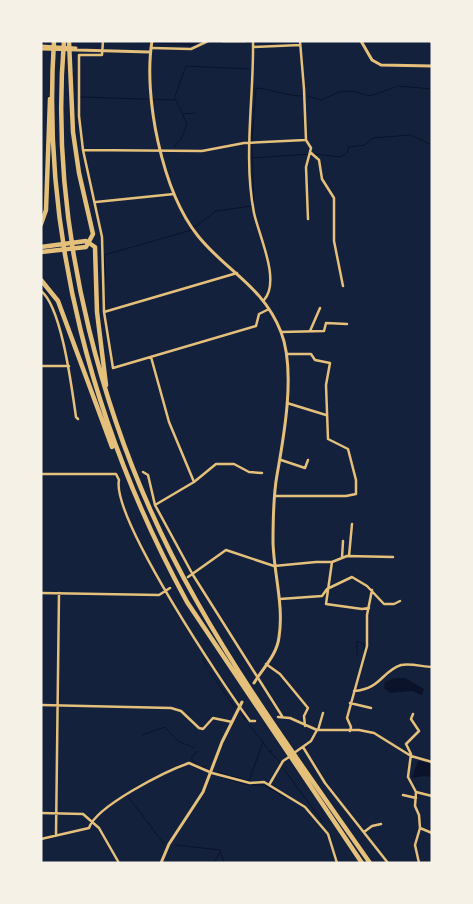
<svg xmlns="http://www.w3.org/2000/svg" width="473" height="904" font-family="Signika,sans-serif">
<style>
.water{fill:#0b132b}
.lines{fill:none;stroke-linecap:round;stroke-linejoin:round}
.stream{stroke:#0b132b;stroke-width:1}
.minor{stroke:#e5c07b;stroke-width:2.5}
.tertiary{stroke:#e5c07b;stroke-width:3}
.secondary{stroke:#e5c07b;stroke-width:3}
.motorway{stroke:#e5c07b;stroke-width:4.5}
</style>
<rect width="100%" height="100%" fill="#14213d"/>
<!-- water -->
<path class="water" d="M405,678L424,689L422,695L412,691L390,693L384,688L385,682L395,678Z
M418,761L432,764V777L424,776L412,778Z"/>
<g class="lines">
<!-- stream -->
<path class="stream" d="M118,41L197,45
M307,96L321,100L339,92L352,91L370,96L398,86L432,89
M80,97L176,100L187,124L181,139L174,147
M174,99L186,66L249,69
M182,114L195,113
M252,141L256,88C272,89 285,96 302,96
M252,145L254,203
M314,154L340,157L347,153L349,147L365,145L373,138L410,135L432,145
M252,158L310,154
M195,227L216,211L252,206
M106,281L104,255L192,230
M357,655V641L364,644V652
M203,659L207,667
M210,672L235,708
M243,716L245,720
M248,724L251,727
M252,728L270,752L272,751
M142,735L165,727L178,741L194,748
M198,751L191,758L199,767H205
M270,752L280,762
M283,768L323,822
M218,772L227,775
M231,776L239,778
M222,777L248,785
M240,779L249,781L263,742
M250,785H264L286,798
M127,795L164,844
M176,845L220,850L224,863
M214,863L220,852"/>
<!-- minor -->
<path class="minor" d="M103,41L102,55H79V116L83,150L102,237L104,312L113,368L256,326L259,314L269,309
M223,41H245
M253,41C254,97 243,157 254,213C259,236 281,281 264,300
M300,41L304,89L306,140L311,148L310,152L319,160L322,179L334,198V241L343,286
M253,47L300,45
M152,48L191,49L208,41
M83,150L202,151L244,143L305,140
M96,202L174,194
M308,219L306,167L310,152
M41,291C62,307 72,390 76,417L78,419
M104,312L237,273
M310,331L320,308
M281,332L324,331L326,323L347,324
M151,357L169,422L194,482
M41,366H69
M287,403L326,415
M281,460L305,468L308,460
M143,472L148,475L155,505L193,575L282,716
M41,474H116L119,480C111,517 223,685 250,721H255
M275,496H346L356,494V480L348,449L328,439L326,385L330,363L315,360L311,354H287
M155,505L194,482L216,464H234L249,472L262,473
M349,556L352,524
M342,558L343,541
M332,562L326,604L362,609L369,608
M188,577L226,550L274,566L316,562H332L347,556L393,557
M41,593L159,595L170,588
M280,599L322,596L327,589L352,577L367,586L384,604H394L400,601
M266,664L280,674L308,708L304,716L305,726
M354,691C381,689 382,671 401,665C411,663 424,667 432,667
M350,703L371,708
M41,705L171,708L181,711L199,728L203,729L213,718L232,722
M413,714L411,719L419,731L406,744L411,754L408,777L416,792L415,806L419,815L420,828L415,845L419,863
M278,717L290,718L317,730H359L374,733L411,756L432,762
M318,730L323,713
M350,731L351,727L347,718L367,646V615L372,590
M303,747L325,783L388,863
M294,753L311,741L317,730
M269,785L283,761L289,757
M416,792L432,796
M403,795L416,798
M41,813L83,814L99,828L119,863
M420,828L432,833
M364,832L372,826L381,824
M56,835L59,593
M41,839L89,828C96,806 166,771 189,763L212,773L250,783L264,782L305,807L328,834L337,863"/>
<!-- tertiary -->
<path class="tertiary" d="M361,41L372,60L381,65L432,66
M431,41L432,42"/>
<!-- secondary -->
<path class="secondary" d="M152,41C143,96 162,191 198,236C227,272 263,286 281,332C296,370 284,436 277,475C273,497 273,521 273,543C274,574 284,606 279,637C277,655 263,668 254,683
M41,46L76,48
M41,49L149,52
M161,863L169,844L203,792L222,742L242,702"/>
<!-- motorway -->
<path class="motorway" d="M54,41C41,237 94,431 187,602L362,863
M64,41C48,229 103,437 196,600C247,691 310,777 370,863
M41,224L46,210L50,99
M41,247L86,241L95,247L97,312L106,385
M41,252L86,247L93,234L79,173L73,132L69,41
M41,280L58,301L112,447"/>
</g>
<!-- border -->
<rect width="473" height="904" fill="none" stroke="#f6f1e7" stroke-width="85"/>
</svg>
